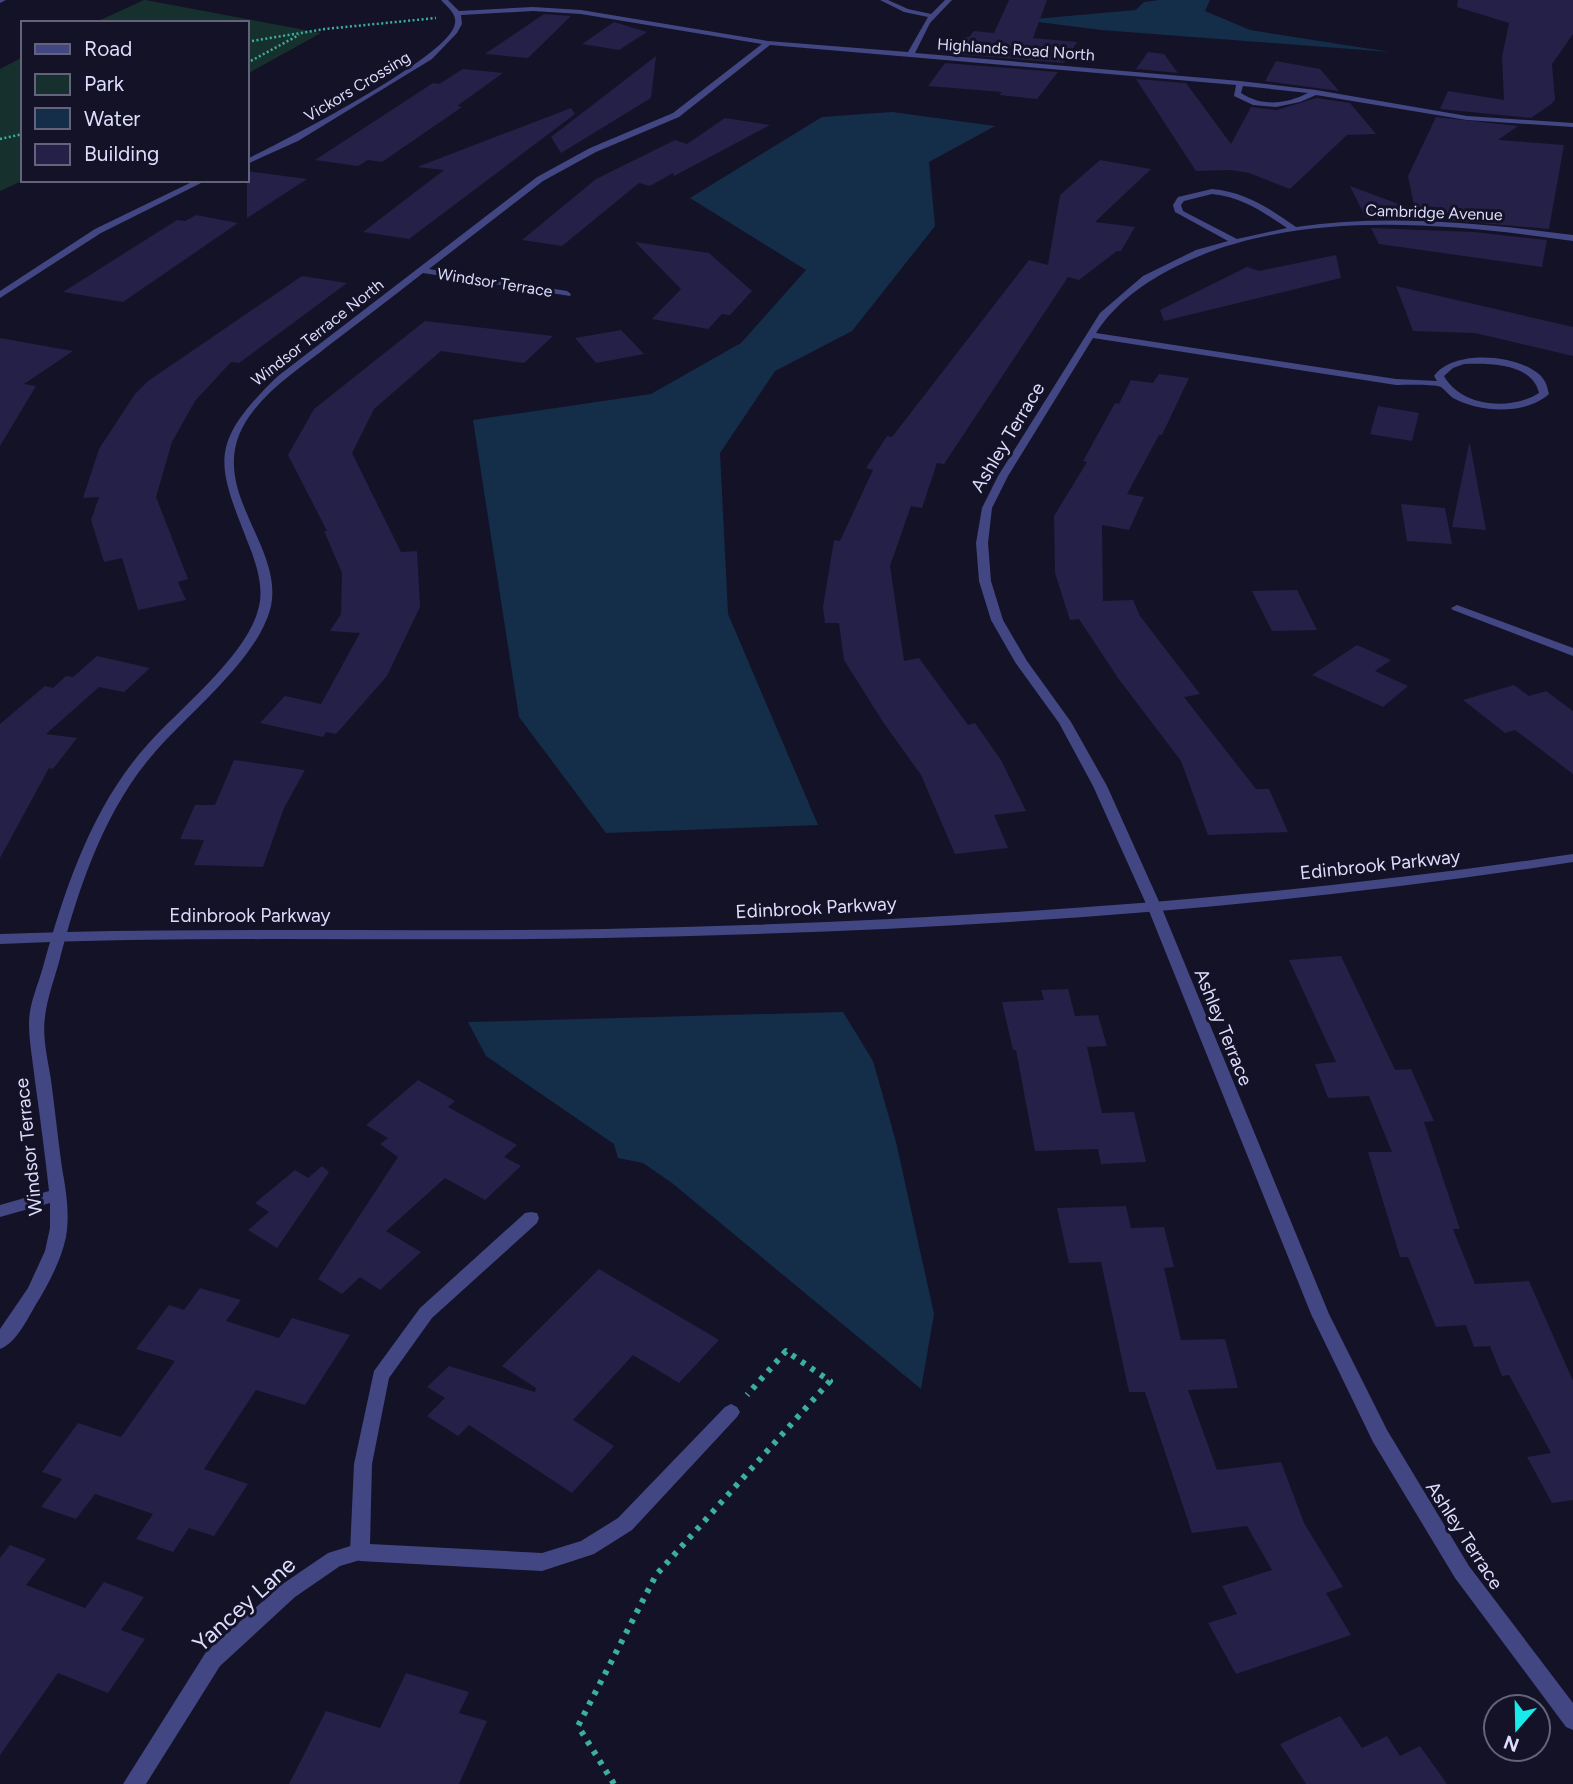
<svg xmlns="http://www.w3.org/2000/svg" width="1573" height="1784" font-family="Figtree,sans-serif">
<style>
.green{fill:#16312d}
.water{fill:#142e4a}
.building{fill:#242047}
.lines{fill:none;stroke-linecap:round;stroke-linejoin:round}
.path-far1{stroke:#3bb09e;stroke-width:2.5;stroke-dasharray:2 2.5;stroke-linecap:butt}
.path{stroke:#3bb09e;stroke-width:6;stroke-dasharray:4.5 7;stroke-linecap:butt}
.service{fill:#424682;fill-rule:evenodd}
.minor{fill:#424682;fill-rule:evenodd}
.tertiary{fill:#424682;fill-rule:evenodd}
.labels{text-anchor:middle;stroke-width:6;stroke-linejoin:round;paint-order:stroke}
.far-street-label{font-size:16px;fill:#dddcfc;stroke:#141227}
.street-label{font-size:19px;fill:#dddcfc;stroke:#141227}
.near-street-label{font-size:23px;fill:#dddcfc;stroke:#141227}
</style>
<rect width="100%" height="100%" fill="#141227"/>
<!-- green -->
<path class="green" d="M144,0H145L321,33L247,74V23H94Z
M23,57L24,180L0,191V69Z"/>
<!-- water -->
<path class="water" d="M1159,0H1210L1205,11L1250,30L1390,52L1101,30L1023,20L1136,10L1144,2Z
M892,112L995,126L929,162L935,226L852,331L775,371L720,453L728,614L818,825L606,833L519,717L473,420L651,394L741,343L806,270L690,198L822,117Z
M843,1012L873,1061L896,1142L934,1314L921,1389L672,1183L643,1163L618,1158L614,1144L486,1056L468,1022Z"/>
<!-- building -->
<path class="building" d="M1009,0H1047L1033,38L1077,42L1064,63L952,54L963,37H969L974,31L994,33Z
M1458,0H1573V34L1552,64L1555,100L1550,105L1531,118L1440,109L1448,91L1504,100L1502,57L1509,23L1457,7Z
M544,14L571,16L528,58L485,54Z
M614,22L647,32L619,50L582,44Z
M1148,52L1164,54L1178,73L1136,69Z
M656,56L651,98L561,153L551,137Z
M1276,61L1320,69L1339,91L1265,81Z
M945,63L1058,72L1037,99L999,95L1002,92L928,86Z
M463,69L503,73L457,106L462,107L382,162L368,160L358,166L315,160L433,83L439,84Z
M1136,79L1186,83L1231,144L1251,107L1277,110L1316,98L1350,103L1376,134L1347,135L1290,189L1249,173L1231,170L1196,171Z
M571,108L575,114L409,239L363,232L444,170L417,167Z
M1436,117L1518,126L1498,140L1564,145L1549,229L1435,219L1366,218L1350,186L1415,210L1408,176Z
M725,118L770,125L674,176L673,173L650,186L639,183L562,246L522,240L596,179L675,140L687,144Z
M1100,160L1151,169L1095,222L1135,227L1121,251H1117L1079,280L1068,277L944,464L937,463L922,508L911,506L890,566L904,661L919,658L968,725L975,723L1001,760L1026,811L994,815L1008,848L955,854L921,775L883,722L844,660L839,623H825L823,607L834,540L840,541L873,470L866,468L887,436L892,437L1029,260L1048,265L1060,195Z
M247,171L307,179L247,218Z
M196,215L238,223L123,302L63,292L177,220L185,221Z
M1371,228L1474,232L1547,240L1542,267L1379,244Z
M635,242L709,253L752,291L730,315L722,314L708,329L652,319L681,289Z
M1336,255L1341,278L1164,321L1160,310L1247,267L1259,271Z
M302,276L347,283L239,363L231,362L195,401L172,442L156,497L188,579L178,582L186,600L138,610L122,558L104,562L91,520L99,497L83,498L99,449L135,394L148,381Z
M1396,286L1573,327V356L1475,333L1413,331Z
M425,321L553,336L524,363L441,351L374,409L352,453L401,552L417,551L420,607L387,676L336,734L326,732L323,737L260,723L285,696L321,704L360,633L330,631L341,614L342,573L324,531H327L288,455L314,409Z
M621,330L644,354L596,363L575,338Z
M0,338L73,351L24,384L36,386L0,446Z
M1159,374L1189,378L1162,435H1159L1127,494L1144,497L1129,530L1102,525L1103,601L1133,600L1140,616L1200,694L1184,697L1256,789H1269L1288,832L1208,835L1181,761L1118,678L1079,619L1070,620L1055,573L1054,516L1087,462L1083,461L1115,403L1119,404L1131,380L1153,383Z
M1378,406L1419,413L1412,441L1370,434Z
M1469,444H1470L1486,530L1452,527Z
M1401,504L1445,508L1452,544L1407,541Z
M1297,590L1317,630L1272,631L1252,591Z
M1357,645L1391,660L1375,671L1408,686L1383,707L1312,675Z
M97,656L150,668L124,692L99,687L46,734L77,738L53,769L49,768L0,858V724L45,686L53,688L66,676L73,677Z
M1514,685L1529,696L1546,691L1573,711V774L1515,730L1505,733L1463,700Z
M234,760L305,770L284,808L263,867L194,865L204,840L180,839L195,805H215Z
M1341,956L1395,1070L1411,1069L1434,1121L1424,1122L1460,1229H1453L1475,1284L1529,1281L1573,1381V1500L1552,1503L1527,1457L1551,1453L1509,1375L1502,1376L1490,1346L1474,1347L1466,1325L1436,1327L1408,1257H1400L1368,1152H1392L1369,1096L1328,1098L1315,1064L1336,1062L1289,960Z
M1068,989L1075,1016L1098,1015L1107,1046L1087,1047L1102,1113L1134,1112L1146,1162L1101,1164L1098,1149L1035,1151L1016,1050H1013L1002,1002L1044,1000L1041,990Z
M418,1080L455,1101L448,1107L517,1145L504,1157L521,1166L485,1200L445,1178L386,1231L421,1252L380,1290L360,1277L342,1294L318,1279L398,1157L380,1144L388,1138L366,1125Z
M322,1166L329,1172L277,1248L248,1230L269,1212L255,1203L295,1170L308,1178Z
M1126,1206L1131,1228L1164,1227L1174,1267L1164,1268L1181,1340L1225,1339L1238,1388L1188,1390L1217,1470L1281,1462L1304,1523L1343,1587L1326,1593L1351,1635L1236,1674L1208,1623L1237,1614L1222,1586L1272,1570L1247,1526L1192,1533L1145,1392H1129L1101,1262L1069,1263L1057,1208Z
M599,1269L719,1340L679,1383L633,1355L573,1420L614,1446L572,1493L469,1425L458,1436L427,1416L445,1398L427,1387L449,1366L535,1392L536,1388L502,1366Z
M200,1288L241,1300L226,1321L279,1338L292,1318L350,1335L305,1405L256,1390L204,1469L248,1484L214,1536L189,1528L173,1552L136,1539L153,1514L95,1494L76,1519L41,1507L62,1479L42,1472L78,1423L121,1437L175,1361L136,1349L169,1305L184,1310Z
M10,1545L46,1559L26,1585L85,1608L104,1582L144,1597L121,1630L145,1639L108,1693L58,1673L0,1755V1558Z
M406,1673L469,1692L459,1713L487,1721L459,1784H289L326,1711L380,1728Z
M1340,1716L1362,1748L1387,1736L1400,1756L1420,1746L1447,1784H1306L1280,1744Z"/>
<g class="lines">
<!-- path-far1 -->
<path class="path-far1" d="M252,41L325,29L436,18
M247,63L299,35
M0,139L23,134"/>
<!-- path -->
<path class="path" d="M614,1784L578,1726L656,1575L830,1381L786,1351L747,1395"/>
<!-- service -->
<path class="service" d="M531,1212L537,1213L539,1218L537,1223L432,1318L389,1378L372,1464L370,1544L542,1553L581,1541L618,1518L725,1407L731,1404L737,1407L740,1412L737,1417L632,1530L594,1554L542,1571L360,1561L353,1558L350,1552L354,1464L374,1371L420,1308L525,1213Z"/>
<!-- minor -->
<path class="minor" d="M0,0H6L0,3Z
M441,0H448L459,11L533,7L581,10L768,41L908,52L928,17L904,12L880,0H888L908,9L931,14L945,0H952L930,23L915,53L1240,81L1316,90L1467,116L1573,123V127L1467,120L1316,95L1300,102L1276,107L1253,105L1234,96L1236,85L770,45L679,117L596,152L543,181L429,269L567,291L571,294L570,296L423,273C392,297 360,322 328,346C299,369 264,391 245,423C205,491 287,547 270,610C256,660 189,713 155,752C104,810 78,889 59,962C54,980 47,999 45,1017C42,1037 48,1060 51,1080C55,1110 58,1139 62,1168C66,1190 70,1214 66,1237C61,1261 48,1285 35,1306C27,1320 15,1344 0,1349V1329L28,1288L45,1251L50,1228V1203L0,1217V1205L49,1191C45,1154 40,1118 35,1081C33,1062 29,1042 29,1023C29,1004 38,985 43,967C65,888 92,806 148,744C180,708 246,656 258,610C264,591 258,571 252,553C218,465 204,447 278,376L537,177L590,148L673,113L762,44L581,14L533,11L461,15L462,24L457,33L432,59L298,141L247,164V159C284,141 442,60 454,27C459,15 448,8 441,0ZM1243,86L1308,93C1286,104 1262,107 1241,93Z
M196,180H207L101,233L0,298V291L95,229Z
M1212,189C1245,192 1269,208 1296,227C1388,214 1481,223 1573,235V241C1446,223 1295,208 1177,266C1145,282 1115,303 1096,333L1396,379L1437,381L1434,376C1453,349 1517,354 1540,375C1546,381 1547,386 1549,394C1526,415 1480,413 1453,398C1449,395 1445,390 1441,387C1433,384 1406,385 1396,385L1093,338L1008,476L992,508L988,543L991,581L1003,620L1027,661L1071,722L1107,786L1161,906L1329,1314L1387,1430L1469,1566L1573,1703V1730L1566,1727L1455,1578L1373,1442L1311,1314L1147,906L1093,786L1059,723L1015,662L991,620L979,581L976,543L982,508L998,476L1100,313L1143,276L1196,250L1228,241L1175,212L1173,205L1178,197ZM1212,194C1242,197 1263,212 1287,228L1237,239L1183,211L1181,205L1184,201ZM1464,364C1489,363 1532,363 1539,393C1511,411 1461,407 1444,376L1453,368Z
M1457,605L1573,648V656L1453,610L1451,608Z
M360,1543L367,1546L370,1552L367,1558L340,1566L295,1597L220,1666L146,1784H123L206,1652L281,1585L328,1553Z"/>
<!-- tertiary -->
<path class="tertiary" d="M1573,854V862C1252,912 926,932 602,938C401,942 201,935 0,944V934L65,932C245,928 425,932 604,929C928,922 1253,902 1573,854Z"/>
</g>
<g class="labels">
<!-- far-street labels -->
<g class="far-street-label">
<text transform="translate(1016 49) rotate(4)" y="6">Highlands Road North</text>
<text transform="translate(357 86) rotate(-31)" y="6">Vickors Crossing</text>
<text transform="translate(1434 212) rotate(2)" y="6">Cambridge Avenue</text>
<text transform="translate(495 282) rotate(9)" y="6">Windsor Terrace</text>
<text transform="translate(317 332) rotate(-38)" y="6">Windsor Terrace North</text>
</g>
<!-- street labels -->
<g class="street-label">
<text transform="translate(1007 437) rotate(-59)" y="7">Ashley Terrace</text>
<text transform="translate(1380 864) rotate(-6)" y="7">Edinbrook Parkway</text>
<text transform="translate(816 907) rotate(-3)" y="7">Edinbrook Parkway</text>
<text x="250" y="922">Edinbrook Parkway</text>
<text transform="translate(1224 1027) rotate(68)" y="7">Ashley Terrace</text>
<text transform="translate(28 1147) rotate(-96)" y="7">Windsor Terrace</text>
<text transform="translate(1465 1535) rotate(57)" y="7">Ashley Terrace</text>
</g>
<!-- near-street labels -->
<g class="near-street-label">
<text transform="translate(244 1604) rotate(-42)" y="8">Yancey Lane</text>
</g>
</g>
<!-- legend -->
<rect x="21" y="21" width="228" height="161" fill="#141227" stroke="#64637c" stroke-width="2"/>
<rect x="35" y="44" width="35" height="10" fill="#424682" stroke="#64637c" stroke-width="2"/>
<text x="84" y="56" font-size="21" fill="#dddcfc">Road</text>
<rect x="35" y="74" width="35" height="21" fill="#16312d" stroke="#64637c" stroke-width="2"/>
<text x="84" y="91" font-size="21" fill="#dddcfc">Park</text>
<rect x="35" y="108" width="35" height="21" fill="#142e4a" stroke="#64637c" stroke-width="2"/>
<text x="84" y="126" font-size="21" fill="#dddcfc">Water</text>
<rect x="35" y="144" width="35" height="21" fill="#242047" stroke="#64637c" stroke-width="2"/>
<text x="84" y="161" font-size="21" fill="#dddcfc">Building</text>
<!-- north arrow -->
<g transform="translate(1517 1728) rotate(200)"><circle r="33" fill="#141227" stroke="#64637c" stroke-width="2"/>
<path d="M0-5L12 26L0 18L-12 26Z" fill="#19eaea"/>
<text y="-10" font-size="19" font-weight="bold" text-anchor="middle" fill="#dddcfc">N</text>
</g>
</svg>
